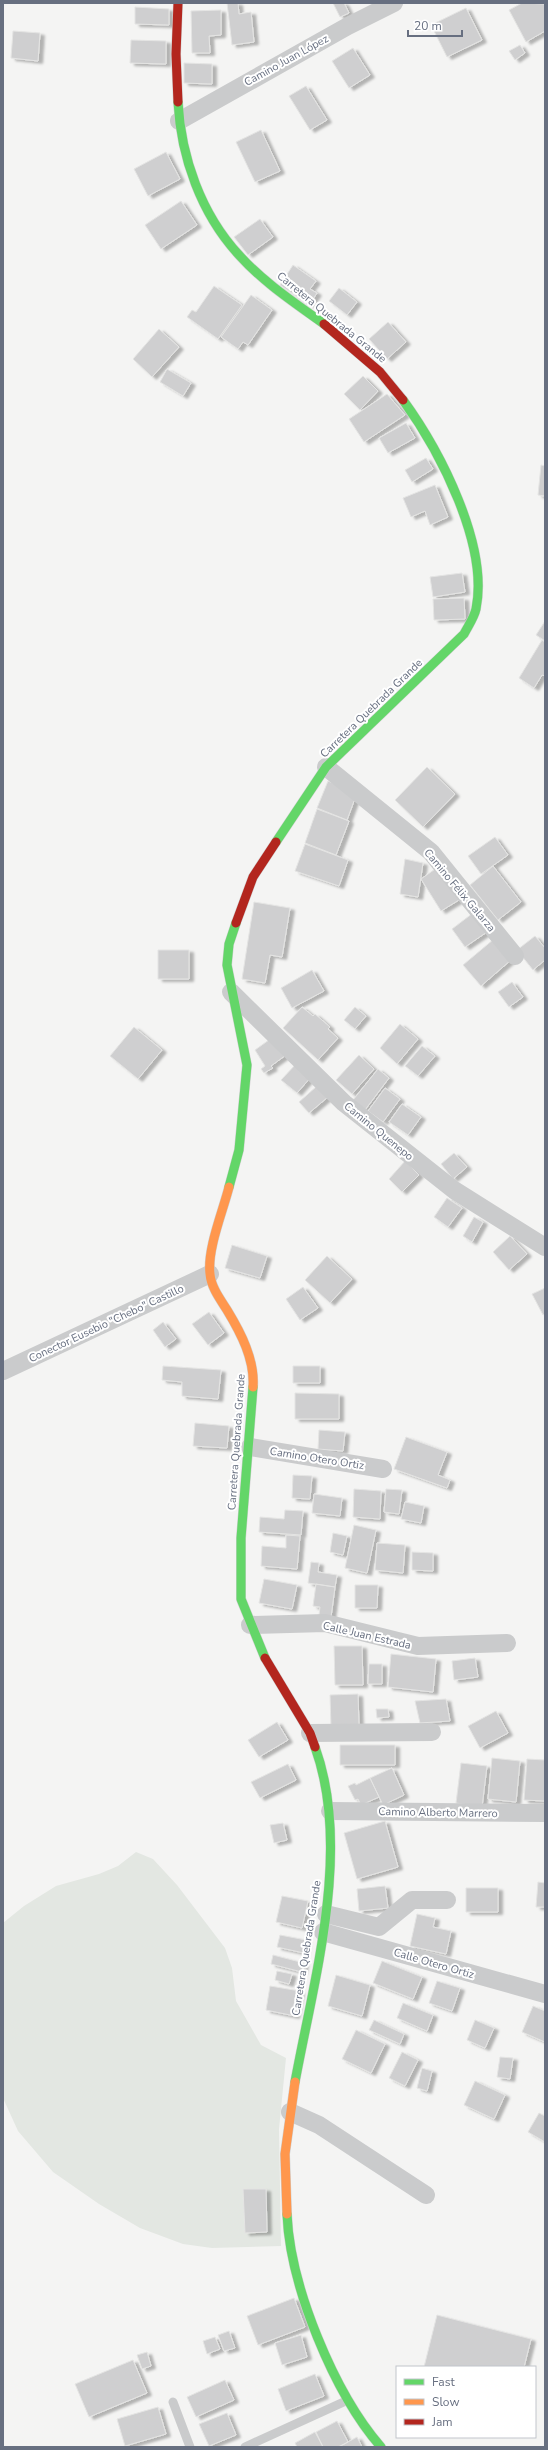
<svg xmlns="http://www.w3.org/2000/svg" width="548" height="2450" font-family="'Nunito Sans',sans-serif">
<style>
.green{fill:#e3e7e2}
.building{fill:#cfcfd0;stroke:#e4e4e3;filter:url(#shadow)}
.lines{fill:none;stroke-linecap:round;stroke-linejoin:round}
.fast-casing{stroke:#d0d0d1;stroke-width:10}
.slow-casing{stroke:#d0d0d1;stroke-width:10}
.jam-casing{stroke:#d0d0d1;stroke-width:10}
.lane{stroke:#cacbcc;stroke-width:9}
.street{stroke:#cacbcc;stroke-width:18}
.fast{stroke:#63d668;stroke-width:9}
.slow{stroke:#ff974d;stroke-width:9}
.jam{stroke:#b3261e;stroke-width:9}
.labels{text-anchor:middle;stroke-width:4;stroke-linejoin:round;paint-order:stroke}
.street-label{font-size:11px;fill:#676f80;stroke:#fff}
</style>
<defs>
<filter id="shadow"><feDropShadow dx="4.5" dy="2.5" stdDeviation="1" flood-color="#0004"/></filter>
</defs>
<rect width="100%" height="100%" fill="#f4f4f3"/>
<!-- green -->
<path class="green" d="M136,1852L153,1859L177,1885L225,1948L232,1968L236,2001L261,2045L286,2058L279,2129L281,2246L212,2248L183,2244L140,2228L99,2204L53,2172L18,2131L3,2098V1923L24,1906L56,1886L99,1874L118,1866Z"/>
<!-- building -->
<path class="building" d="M227,3H238L239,14L251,12L254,42L232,45Z
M333,3H344L349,13L340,17Z
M522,3L545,4V31L526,42L509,10Z
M135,7L169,9V25L135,24Z
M466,8L482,40L447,57L431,25Z
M221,10V35L209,36L210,53H192L191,11Z
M13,31L40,33L38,61L11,58Z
M131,40L166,41V64L130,63Z
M520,45L525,53L515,60L509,51Z
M353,48L370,75L349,88L332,61Z
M184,63L212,64V84L184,83Z
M306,86L327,120L310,130L289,96Z
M261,130L280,171L255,182L236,142Z
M166,152L180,179L148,196L134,169Z
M181,201L197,225L161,249L145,225Z
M260,219L273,237L248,255L234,237Z
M293,265L316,281L310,289L317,293L309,305L280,285Z
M214,286L242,305L218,339L187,317L192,310L196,312Z
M339,288L357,302L347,315L329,301Z
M251,295L272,310L248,345L243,342L238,349L221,337Z
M388,322L406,342L387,359L369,339Z
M159,329L179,347L152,377L133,359Z
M167,369L191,383L183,396L160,382Z
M363,376L378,391L360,410L344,394Z
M387,394L405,415L364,442L349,419Z
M406,423L415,438L388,453L379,438Z
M426,458L433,469L412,482L405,470Z
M541,465L545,466V496L538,495Z
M435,485L448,517L430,525L425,511L411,517L403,498Z
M462,573L465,592L433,597L430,577Z
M464,598L465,619L434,620L433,599Z
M545,621V641L536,635Z
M542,640L545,642V676L542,675L534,688L519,678Z
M427,767L455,794L423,827L395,800Z
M328,781L357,793L347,820L317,808Z
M317,809L349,821L336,855L305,843Z
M495,837L508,855L481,874L468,856Z
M305,844L348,860L339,886L295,871Z
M405,859L423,863L418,897L400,894Z
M493,866L521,902L498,920L470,885Z
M438,867L459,900L441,911L421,879Z
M254,902L290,908L282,957L270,955L265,983L242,979Z
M473,913L487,932L465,947L452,929Z
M535,936L545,948V960L533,970L517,950Z
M494,939L511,960L481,986L463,965Z
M158,950H189V979H158Z
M312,970L324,991L292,1008L281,988Z
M512,982L523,997L509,1007L498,992Z
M302,1007L313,1016L315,1014L330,1027L328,1029L338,1038L318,1060L283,1028Z
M355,1007L366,1016L355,1029L344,1020Z
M400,1024L418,1039L397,1064L380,1048Z
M134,1027L162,1050L138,1079L110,1056Z
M273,1037L286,1055L271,1066L273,1068L264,1073L261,1069L265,1066L255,1050Z
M422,1046L435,1056L418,1076L405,1066Z
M359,1055L374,1069L352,1094L336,1080Z
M296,1064L311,1077L297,1093L281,1080Z
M378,1069L389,1078L365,1110L353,1100Z
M317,1086L328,1097L309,1113L299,1102Z
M385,1088L400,1099L383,1122L368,1111Z
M402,1104L421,1117L408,1135L389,1122Z
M454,1153L467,1167L453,1179L441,1164Z
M405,1161L419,1175L402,1192L389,1179Z
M447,1198L462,1208L448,1227L434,1217Z
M474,1217L483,1222L472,1242L463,1236Z
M510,1236L527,1254L509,1270L493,1252Z
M232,1245L267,1256L260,1278L225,1268Z
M327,1256L352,1279L330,1303L305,1280Z
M303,1287L318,1308L300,1320L286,1299Z
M545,1288V1314L543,1315L532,1294Z
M209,1312L224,1333L208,1345L192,1324Z
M163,1322L176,1339L165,1347L153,1330Z
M163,1366L221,1370L218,1399L182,1396V1382L162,1380Z
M293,1366H320V1383H293Z
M295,1393L339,1394V1419H295Z
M195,1423L229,1426L227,1448L193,1446Z
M319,1430L345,1432L343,1451L318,1449Z
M406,1437L447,1452L438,1475L450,1480L447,1488L394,1469Z
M293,1475L312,1476L310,1499L292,1498Z
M354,1489L381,1491L380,1519L353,1517Z
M386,1489L402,1490L399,1514L384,1512Z
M314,1494L342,1498L340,1516L312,1513Z
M405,1502L424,1506L421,1523L401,1519Z
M285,1510L303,1511L301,1535L259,1532L260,1517L284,1519Z
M354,1525L376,1530L367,1573L345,1568Z
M333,1533L347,1536L343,1555L330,1552Z
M286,1535L300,1536L297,1569L261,1566L262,1546L286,1548Z
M377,1543L405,1545L403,1573L375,1570Z
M412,1552L433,1553V1571L412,1570Z
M311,1562L319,1563L318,1572L337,1575L335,1587L308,1583Z
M264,1579L297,1585L292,1609L259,1603Z
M316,1584L335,1587L331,1617L319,1615L320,1607L313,1606Z
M355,1585H378L377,1608H355Z
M334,1646H362L363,1685H335Z
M391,1654L436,1659L433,1692L388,1687Z
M475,1658L478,1677L454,1680L452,1661Z
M369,1664H382V1684H368Z
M358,1694L359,1726L331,1727L330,1695Z
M446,1699L450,1721L420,1723L415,1701Z
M376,1709H388L389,1717L377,1718Z
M496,1711L508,1733L480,1748L468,1726Z
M277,1722L288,1740L259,1757L248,1740Z
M340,1745H395V1765H340Z
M492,1758L520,1761L516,1802L488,1799Z
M527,1759L545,1760V1801L524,1800Z
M461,1763L487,1766L482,1807L456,1803Z
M288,1764L296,1780L260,1798L251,1782Z
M392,1768L404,1795L383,1805L370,1778Z
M370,1778L379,1797L361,1805L358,1799L355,1800L348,1786L355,1783L356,1785Z
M385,1821L398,1867L357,1879L344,1833Z
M283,1823L287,1840L274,1843L270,1825Z
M538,1882L545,1883V1907H536Z
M385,1886L388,1908L359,1911L357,1889Z
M466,1888H498V1912H466Z
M282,1896L308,1901L302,1928L276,1922Z
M417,1914L435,1918L433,1927L451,1931L446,1954L410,1946Z
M280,1935L306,1940L304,1953L277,1947Z
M273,1955L304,1963L302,1972L271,1964Z
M382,1961L422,1977L413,1999L373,1983Z
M277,1971L292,1974L289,1984L275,1980Z
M336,1975L370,1985L362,2016L328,2006Z
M437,1981L460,1988L452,2011L429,2003Z
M270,1986L300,1991L295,2016L266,2010Z
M403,2003L433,2015L427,2031L397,2018Z
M533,2006L545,2011V2042L522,2032Z
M374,2020L404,2034L400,2044L369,2030Z
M475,2020L494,2028L485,2048L467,2040Z
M356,2030L385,2044L371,2073L342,2059Z
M402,2052L418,2060L405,2086L389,2078Z
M500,2057L513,2058L510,2079L497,2077Z
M422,2068L432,2071L427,2091L417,2088Z
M475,2081L505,2095L494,2119L464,2105Z
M539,2113L545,2116V2142L528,2132Z
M243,2189H266L267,2232L245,2233Z
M294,2298L305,2327L258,2345L247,2316Z
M437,2315L531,2339L524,2367H424Z
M229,2331L235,2348L224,2351L218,2335Z
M301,2335L307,2357L282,2365L275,2343Z
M215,2337L220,2349L207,2354L203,2341Z
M147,2352L151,2366L142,2369L137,2355Z
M133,2360L147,2393L89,2417L75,2384Z
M315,2374L324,2396L286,2411L278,2389Z
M225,2380L234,2400L196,2417L187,2397Z
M158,2407L166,2434L125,2446L117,2419Z
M227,2413L236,2435L209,2446L199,2424Z
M337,2421L348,2442L338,2447H323L316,2432Z
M315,2432L323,2447H297L295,2443Z
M357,2437L362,2447H339Z"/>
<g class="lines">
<defs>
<path id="fast" d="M178,102C181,157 201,214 239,255C263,282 295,303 324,324
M276,842L326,767L464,634C468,626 474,618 476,609C489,545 440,451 403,400
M229,1187L239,1150L247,1065L227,965L229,944L236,923
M253,1387L241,1538V1599L265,1658
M295,2082C314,1979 352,1849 315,1747
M287,2214C290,2286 334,2393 381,2447"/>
<path id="slow" d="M229,1187C223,1211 207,1249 210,1274C211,1287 220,1299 227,1310C241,1333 255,1360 253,1387
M287,2214L285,2154L295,2082"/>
<path id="jam" d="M178,102L176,54L178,3
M324,324L380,372L403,400
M236,923L253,877L276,842
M265,1658L310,1733L315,1747"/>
</defs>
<!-- fast casing -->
<use href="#fast" class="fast-casing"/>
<!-- slow casing -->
<use href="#slow" class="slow-casing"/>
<!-- jam casing -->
<use href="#jam" class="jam-casing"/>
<!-- lane -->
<path class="lane" d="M173,2402L190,2447
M245,2447L348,2400"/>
<!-- street -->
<path class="street" d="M179,121L348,26L394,3
M326,767L431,852L515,956
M231,992L344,1103L454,1190L545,1247
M3,1371L210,1274
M250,1447L383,1469
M250,1625L325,1623L418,1646L507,1643
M310,1733L432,1732
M330,1811L545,1813
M326,1914L379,1927L412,1900H447
M323,1932L545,1994
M290,2112L319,2125L426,2195"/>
<!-- fast -->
<use href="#fast" class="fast"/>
<!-- slow -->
<use href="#slow" class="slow"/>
<!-- jam -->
<use href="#jam" class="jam"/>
</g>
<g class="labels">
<!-- street labels -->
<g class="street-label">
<text transform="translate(286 60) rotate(-29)" y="4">Camino Juan López</text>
<text transform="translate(332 317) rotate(39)" y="4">Carretera Quebrada Grande</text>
<text transform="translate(371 708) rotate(-44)" y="4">Carretera Quebrada Grande</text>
<text transform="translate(460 890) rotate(50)" y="4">Camino Félix Galarza</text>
<text transform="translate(379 1131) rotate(39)" y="4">Camino Quenepo</text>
<text transform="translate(106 1323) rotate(-25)" y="4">Conector Eusebio "Chebo" Castillo</text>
<text transform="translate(236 1442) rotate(-86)" y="4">Carretera Quebrada Grande</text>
<text transform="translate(317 1458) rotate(9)" y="4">Camino Otero Ortiz</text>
<text transform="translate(367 1635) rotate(13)" y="4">Calle Juan Estrada</text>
<text transform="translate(438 1812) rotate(1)" y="4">Camino Alberto Marrero</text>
<text transform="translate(306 1948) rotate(-81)" y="4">Carretera Quebrada Grande</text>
<text transform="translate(434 1963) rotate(16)" y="4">Calle Otero Ortiz</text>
</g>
</g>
<!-- border -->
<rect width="548" height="2450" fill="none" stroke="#676f80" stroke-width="8"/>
<!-- legend -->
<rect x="396" y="2366" width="140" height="72" fill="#ffffff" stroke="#c2c5cc"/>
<rect x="404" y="2379" width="20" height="6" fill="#63d668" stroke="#c2c5cc"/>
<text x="432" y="2386" font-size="12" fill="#676f80">Fast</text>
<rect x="404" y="2399" width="20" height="6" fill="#ff974d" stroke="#c2c5cc"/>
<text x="432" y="2406" font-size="12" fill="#676f80">Slow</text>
<rect x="404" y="2419" width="20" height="6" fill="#b3261e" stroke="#c2c5cc"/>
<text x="432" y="2426" font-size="12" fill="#676f80">Jam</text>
<!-- scale -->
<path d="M408 30v6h54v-6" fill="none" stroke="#676f80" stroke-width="2"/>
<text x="414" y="30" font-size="12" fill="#676f80" stroke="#ffffff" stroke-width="3" paint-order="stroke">20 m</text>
</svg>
